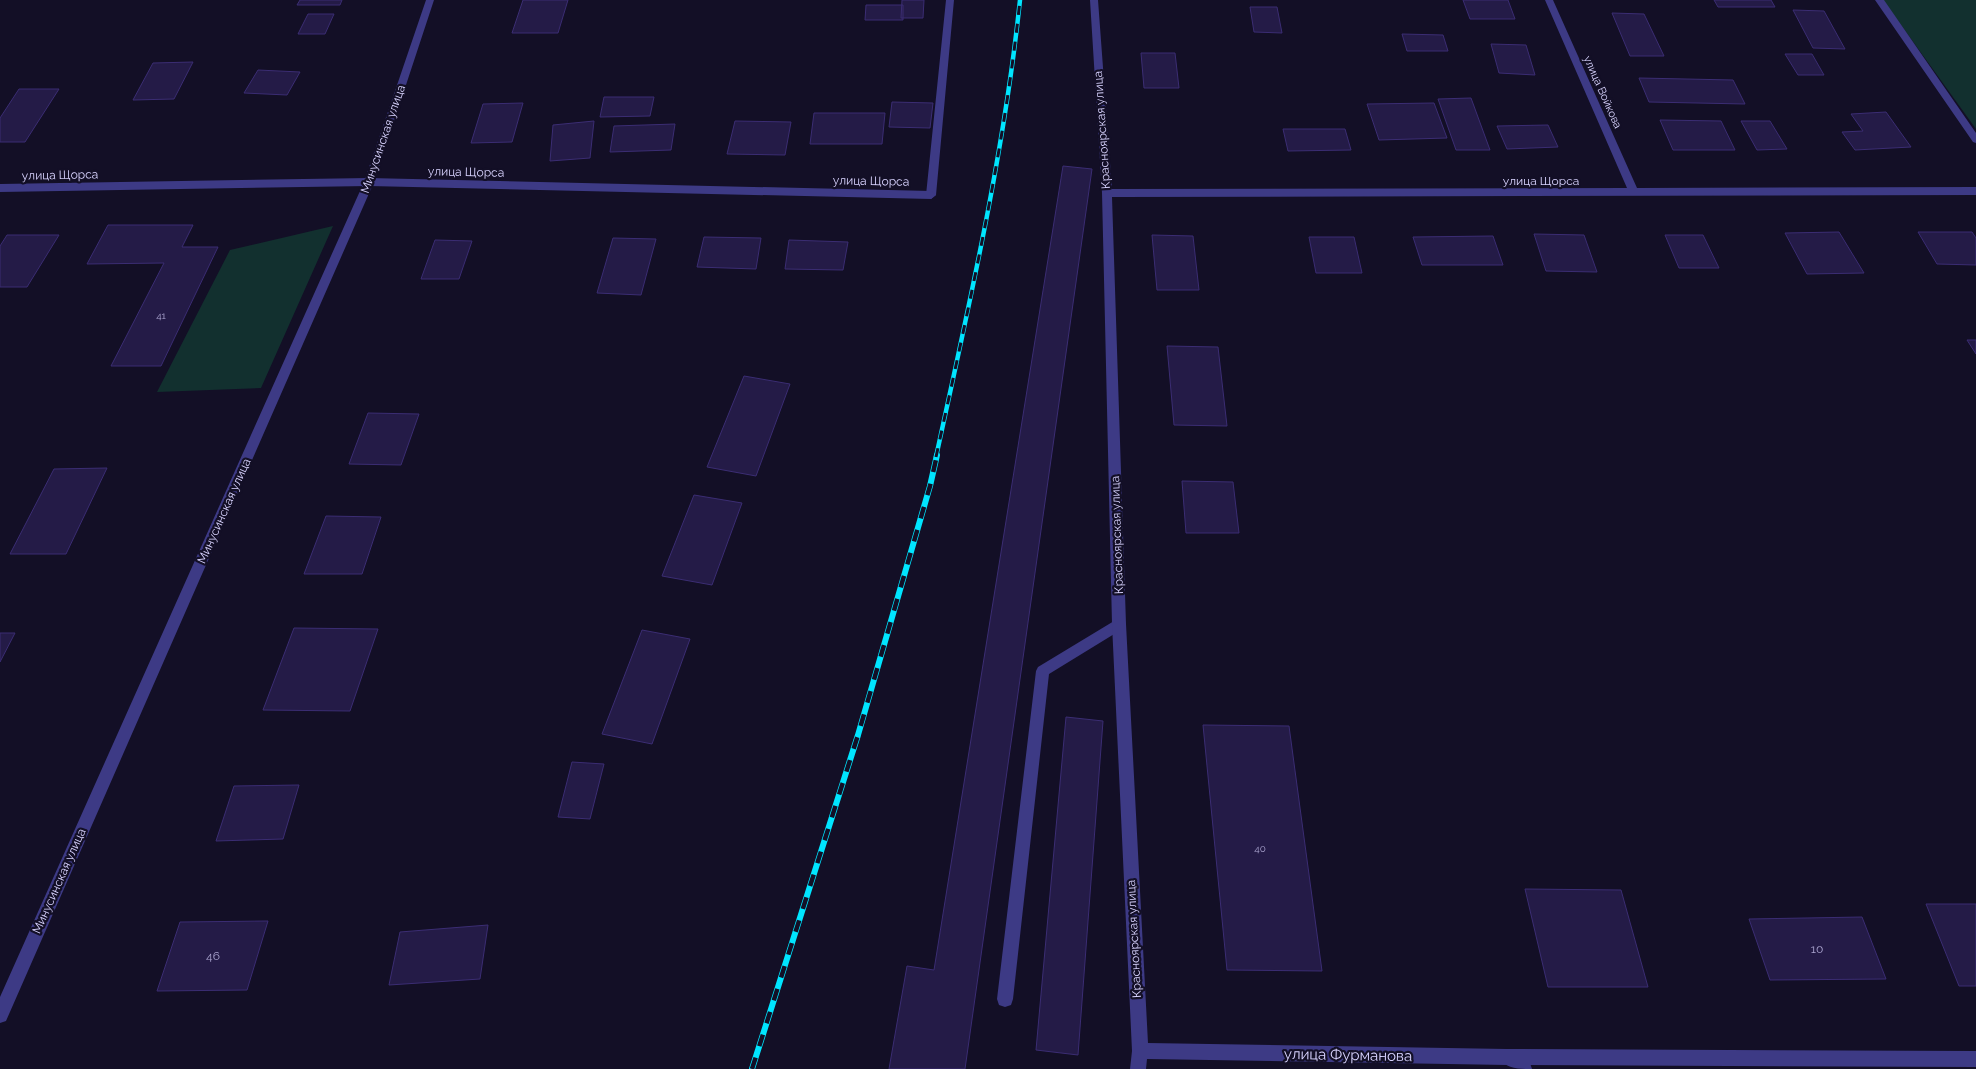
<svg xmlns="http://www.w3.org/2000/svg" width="1976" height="1069" font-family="Raleway,sans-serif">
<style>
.green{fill:#12302f}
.building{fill:#241b47;stroke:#3b2d73}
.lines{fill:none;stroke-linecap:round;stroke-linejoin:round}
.service{fill:#3d3a85;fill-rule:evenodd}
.minor{fill:#3d3a85;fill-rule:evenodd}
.tertiary{fill:#3d3a85;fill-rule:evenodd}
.rail-far1-casing{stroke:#00e5ff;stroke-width:4.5}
.rail-casing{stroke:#00e5ff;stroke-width:6}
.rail-far1{stroke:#130f26;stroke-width:3;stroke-dasharray:9;stroke-linecap:butt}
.rail{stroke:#130f26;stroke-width:4.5;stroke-dasharray:12;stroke-linecap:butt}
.labels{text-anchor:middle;stroke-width:4.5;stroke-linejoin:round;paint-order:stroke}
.number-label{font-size:10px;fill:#aca6d1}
.far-street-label{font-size:11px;fill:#d9d4ff;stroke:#130f26}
.street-label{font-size:12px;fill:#d9d4ff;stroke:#130f26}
.near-number-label{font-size:12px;fill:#aca6d1}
.near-street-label{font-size:15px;fill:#d9d4ff;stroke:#130f26}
</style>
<rect width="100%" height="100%" fill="#130f26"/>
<!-- green -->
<path class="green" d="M1883,0H1976V129Z
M333,226L261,388L157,392L230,250Z"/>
<!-- building -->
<path class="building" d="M300,0H342L340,5H297Z
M523,0H568L558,33H512Z
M902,0H924L923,18H901Z
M1463,0H1508L1515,19H1470Z
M1714,0H1771L1775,7H1718Z
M866,5H903V20H865Z
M1250,7H1277L1282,33L1254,32Z
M1793,10L1824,11L1845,49L1813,48Z
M1612,13L1644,14L1664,56H1630Z
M308,14H334L325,34H298Z
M1402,34L1443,35L1448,51H1407Z
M1491,44L1526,45L1535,75L1499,73Z
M1141,53H1175L1179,88H1144Z
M1785,54H1812L1824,75H1798Z
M193,62L174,99L133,100L153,63Z
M258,70L300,72L287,95L244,93Z
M1639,78L1733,80L1745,104L1649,102Z
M19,89H59L25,142H0V118Z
M604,97H654L650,116L600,117Z
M1471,98L1490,150H1456L1438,99Z
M892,102L933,103L930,128L889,127Z
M523,103L512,142L471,143L483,104Z
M1434,103L1447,138L1379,140L1367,104Z
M1886,112L1911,147L1855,150L1842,132L1863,131L1851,114Z
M814,113H885L882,144H810Z
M1660,120L1721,121L1735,150H1673Z
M594,121L590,158L550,161L553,125Z
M735,121L791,122L785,155L727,154Z
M1741,121H1770L1787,149L1757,150Z
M675,124L671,150L610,152L614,126Z
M1548,125L1558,147L1507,149L1497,126Z
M1283,129H1345L1351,150L1288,151Z
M1063,166L1092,169L965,1069H889L907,966L934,970Z
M108,225H193L182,247H218L161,366H111L164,263L87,264Z
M1839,232L1864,273L1807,274L1785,233Z
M1918,232H1972L1976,238V265L1937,264Z
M1534,234L1584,235L1597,272L1546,271Z
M7,235H59L27,287H0V246Z
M1152,235L1193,236L1199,290H1157Z
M1665,235H1703L1719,268H1679Z
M1493,236L1503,265H1422L1413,237Z
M704,237L761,238L756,269L697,267Z
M1309,237H1354L1362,273H1316Z
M613,238L656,239L641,295L597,293Z
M435,240L472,241L459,279H421Z
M789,240L848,242L843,270L785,269Z
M1967,340H1976V354Z
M1167,346L1218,347L1227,426L1174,425Z
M744,376L790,384L756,476L707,467Z
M368,413L419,414L401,465L349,464Z
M107,468L66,554H10L54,469Z
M1182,481L1233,482L1239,533H1186Z
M694,495L742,503L712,585L662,576Z
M326,516L381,517L362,574H304Z
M294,628L378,629L350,711L263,710Z
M642,630L690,639L652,744L602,734Z
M0,633H15L0,662Z
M1066,717L1103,721L1078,1055L1036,1050Z
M1203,725L1289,726L1322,971L1227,970Z
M572,762L604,764L590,819L558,817Z
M299,785L283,839L216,841L234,786Z
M1525,889L1621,890L1648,987H1548Z
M1926,904H1976V986H1959Z
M1862,917L1886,979L1770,980L1749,919Z
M268,921L247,990L157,991L180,922Z
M488,925L480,979L389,985L400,932Z"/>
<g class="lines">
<!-- service -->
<path class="service" d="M946,0H954L936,195L931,199L926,195Z
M1875,0H1884L1976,133V143L1973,142Z
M1119,618L1124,620L1126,624L1124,628L1049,674L1013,999L1011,1005L1005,1007L999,1005L997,999L1036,671L1038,667Z
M1507,1049L1530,1063L1532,1069C1519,1069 1505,1069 1499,1057L1501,1051Z"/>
<!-- minor -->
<path class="minor" d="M1090,0H1098L1112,189L1627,188L1545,0H1553L1637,188L1976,187V195L1112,197L1126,624L1148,1043L1507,1049L1976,1051V1067L1507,1065L1147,1059L1146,1069H1130L1132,1051L1112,624L1102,193Z
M369,178L931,191L936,195L931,199L369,186L0,192V184Z"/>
<!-- tertiary -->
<path class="tertiary" d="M426,0H434L374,182L6,1021L0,1023V997L364,182Z"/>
<defs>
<path id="rail-far1" d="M936,457C969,305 1004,154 1020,0"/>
<path id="rail" d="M752,1069L858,735L930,486L937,455"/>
</defs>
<!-- rail-far1 casing -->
<use href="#rail-far1" class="rail-far1-casing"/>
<!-- rail casing -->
<use href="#rail" class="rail-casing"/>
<!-- rail-far1 -->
<use href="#rail-far1" class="rail-far1"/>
<!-- rail -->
<use href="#rail" class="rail"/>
</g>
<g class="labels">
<!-- number labels -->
<g class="number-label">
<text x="161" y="319">41</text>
<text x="1260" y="852">40</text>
</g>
<!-- far-street labels -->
<g class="far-street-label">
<text transform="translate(1603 92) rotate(66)" y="4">улица Войкова</text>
</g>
<!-- street labels -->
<g class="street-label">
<text transform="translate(1102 130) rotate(-94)" y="4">Красноярская улица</text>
<text transform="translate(383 139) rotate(-71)" y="4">Минусинская улица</text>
<text transform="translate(466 172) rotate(1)" y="4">улица Щорса</text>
<text transform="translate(60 175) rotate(-1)" y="4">улица Щорса</text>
<text transform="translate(871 181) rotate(1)" y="4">улица Щорса</text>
<text x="1541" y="185">улица Щорса</text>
<text transform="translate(224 511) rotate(-66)" y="4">Минусинская улица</text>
<text transform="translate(1117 535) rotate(-92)" y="4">Красноярская улица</text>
<text transform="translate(59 881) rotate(-66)" y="4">Минусинская улица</text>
<text transform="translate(1134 939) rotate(-93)" y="4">Красноярская улица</text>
</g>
<!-- near-number labels -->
<g class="near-number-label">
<text x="1817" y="953">10</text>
<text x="213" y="960">46</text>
</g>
<!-- near-street labels -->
<g class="near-street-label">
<text transform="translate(1348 1055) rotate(1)" y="5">улица Фурманова</text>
</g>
</g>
</svg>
